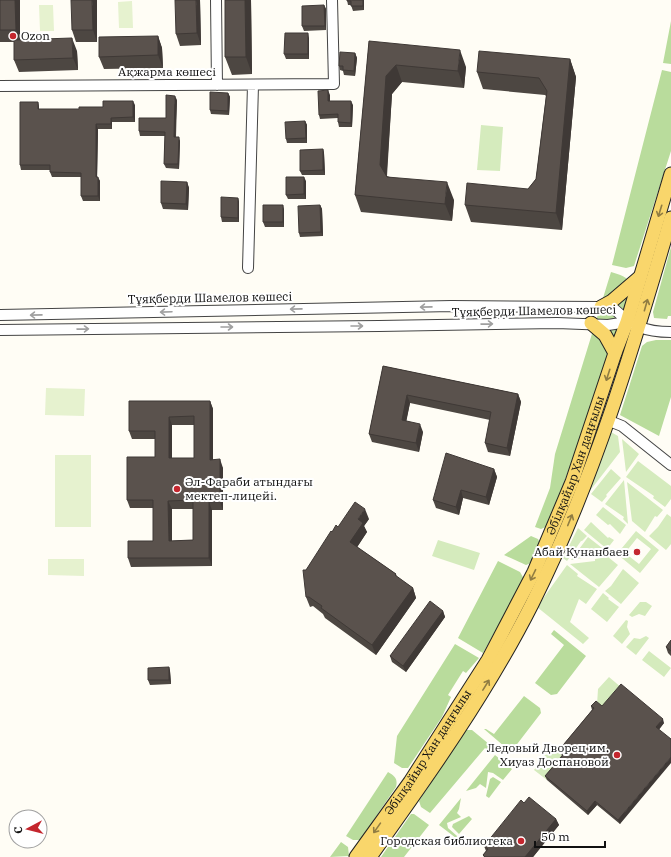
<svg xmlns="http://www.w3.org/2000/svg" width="671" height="857" font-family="'IBM Plex Serif',serif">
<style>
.green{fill:#d5ebbd;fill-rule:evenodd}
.forest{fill:#b9dc9c}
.pitch{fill:#e6f2cf}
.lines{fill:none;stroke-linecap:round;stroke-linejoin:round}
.minor-casing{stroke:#444;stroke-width:12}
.major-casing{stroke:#222;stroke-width:15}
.minor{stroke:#fff;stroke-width:10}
.major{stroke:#f9d66b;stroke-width:13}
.wall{fill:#4d4742;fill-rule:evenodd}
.shaded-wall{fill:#3f3936}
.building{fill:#5a524d;stroke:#3f3936;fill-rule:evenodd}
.oneway{stroke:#917d42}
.oneway2{stroke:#a0a0a0}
.poi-dot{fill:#c4262e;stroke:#fff;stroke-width:1.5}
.labels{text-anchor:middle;stroke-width:4;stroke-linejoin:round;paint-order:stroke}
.poi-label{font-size:12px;fill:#111;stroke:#fff;text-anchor:end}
.street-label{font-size:12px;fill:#111;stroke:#fff}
</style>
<rect width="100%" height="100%" fill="#fffdf5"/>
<!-- green -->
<path class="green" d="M481,125L503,127L500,171L477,170Z
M609,431L618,436L620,452L589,492L585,489Z
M622,439L639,454L626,472Z
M638,461L671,486V499L665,507L653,498L654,496L626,477Z
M611,469L621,478L606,495L607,496L602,502L591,494Z
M624,480L628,524L623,519L624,517L605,504Z
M627,482L663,510L657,517L655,516L645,532L632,521Z
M603,507L626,525L620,534L610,524L608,525L596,515Z
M667,514L671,517V544L666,550L649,536L658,527Z
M591,522L608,538L609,537L614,540L607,549L584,530Z
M578,528L587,536L582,541H581L567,561L563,558Z
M636,531L659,550L640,573L617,554ZM637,538L651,549L639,564L625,553Z
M588,537L606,551L604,554L571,560Z
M438,540L480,553L474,570L432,556Z
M608,557L618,565L599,587L570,564L595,561V559Z
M567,565L578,574L577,576L597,589L586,604L579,599L570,622L589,638L583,644L537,607Z
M623,569L639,583L621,604L605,591L611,586Z
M603,593L609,598L608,599L619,607L607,622L591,609Z
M640,602H646L652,606L645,616L639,614L632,617L629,615Z
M626,620L628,621L627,627L630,634L622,644L613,636Z
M646,636L649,638L636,655L626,647L634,638L640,639Z
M649,651L671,668L664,677L642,660Z
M609,677L622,688L604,711L597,705L598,689Z
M558,752L565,758L547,780L534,770L545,755Z"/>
<!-- forest -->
<path class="forest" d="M671,21V64L663,63Z
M662,70L671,72V151L634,266L626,268L612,265Z
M671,247V316H668L667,319L654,318L653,312Z
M611,272C620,275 627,276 632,285L598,390L548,526L541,529L535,527L550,488L555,454Z
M656,340H671V397L659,436L620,415L642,346L647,342Z
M531,536L538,539L540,543C537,550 535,563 526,565L504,555Z
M498,561L520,572L524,579L483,653L458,638Z
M554,630L586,656L557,694L551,695L535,683L564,645L551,634Z
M455,644L479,658L466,673L463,671L448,695L451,697L442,717L408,768H402L394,763L397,736Z
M524,696L540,708L541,713L511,752L484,729H486L494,734Z
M466,730H472L495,749L492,753L485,748L430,813L421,807L419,801Z
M495,755L512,769L503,780L493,773L488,772L486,788L480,784L476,788L466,791Z
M388,772C395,776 398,779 396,787L360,840H353L346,836Z
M493,777L501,782L489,798L486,796L490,779Z
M461,798L459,809L457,813L461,817L447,823L448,828L457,836L456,838L439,825Z
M411,814H414L429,825L404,857H381Z
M469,816L472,819L459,834L452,827L453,824Z
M341,842L348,847L349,856L330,857Z"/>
<!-- pitch -->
<path class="pitch" d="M132,1L133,28H119L118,2Z
M39,5H53L54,31H40Z
M46,388L85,389L84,416L45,415Z
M55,455H91V527H55Z
M48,559H84V576L48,575Z"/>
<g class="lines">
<defs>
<path id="minor" d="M216,0L217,85
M0,86L334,84L332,0
M248,268L253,85
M0,315L452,306L601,307L613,308C632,326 644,332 671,332
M0,330L379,326L557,323L608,325L627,322
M607,420L622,426L671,465"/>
<g id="major">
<path d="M601,307L612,301L640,277"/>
<path d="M591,323L605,335L615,353"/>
<path id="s1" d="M356,857L410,782L488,660L534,572L572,482L615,353L627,322L671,174"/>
<path d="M370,857C428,776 487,693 532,604C593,483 633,348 671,218"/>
</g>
</defs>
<!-- minor casing -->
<use href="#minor" class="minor-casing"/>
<!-- major casing -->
<use href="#major" class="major-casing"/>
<!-- minor -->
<use href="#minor" class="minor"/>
<!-- major -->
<use href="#major" class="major"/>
</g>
<!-- wall -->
<path class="wall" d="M0,0H20V40L77,51L78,70L19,72L14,60V42H0Z
M97,0V42H76L72,30Z
M200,0L201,45L180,46L176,34Z
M225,0H251L252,74L232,75L225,57Z
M347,0H364V10L353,11L351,5H348Z
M324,5L326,9V30L304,31L302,26Z
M158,36L162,48L163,68L104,69L99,57Z
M309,38V59H286L284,54Z
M369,41L466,67L464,88L402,82L392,94L387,176L454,200L452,221L361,212L355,195Z
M355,53L357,58L355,76L344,75L343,71L340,70L339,66Z
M570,59L576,77L562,230L471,222L465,205L528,189L536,179L546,96L545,95L483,89L477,72Z
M228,93L230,97L229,115L211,114L210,110Z
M330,95V101L353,105L352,127H339L338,122V118L320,119L319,115Z
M177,100L176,137L180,141L179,169L166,168L164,164L165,136H140L139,131L166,118Z
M38,102L39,107V109H79L103,107L135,105V122H112V129H98L97,177L100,181V201H83L81,196V177H52L50,172V170H21L20,165Z
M305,121L307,125V143H287L286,139Z
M323,149L324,153L325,175H302L300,171Z
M306,181V199H288L286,195Z
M187,182L189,188L188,210L163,209L161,203Z
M238,198L239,202V222H222L221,217Z
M320,205L322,209L323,236L300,237L299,233Z
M284,209V227H265L263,222Z
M383,366L518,394L521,402L510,456L488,452L485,443L490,420L410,403L406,421L423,432L419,452L372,442L369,434Z
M210,401L213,409V460L223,468V510H212V566L131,567L128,558L153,541V508H130L127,500L155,457V439H132L129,431ZM172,425H194V458H172ZM172,509H193V540L172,541Z
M494,469L497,477L489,505L463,498L459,515L436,508L433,500Z
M369,519L364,526L367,532L357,547L396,574L397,577L413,588L416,598L376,655L325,618L323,614L313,606L310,607L306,597V570L332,532L338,527Z
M443,611L445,617L406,672L392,662L390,656Z
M671,640V656L668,653L666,647Z
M169,667L170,671L171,684L150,685L148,680Z
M591,706H602L664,723L659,729L620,824L597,805L588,815L547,780L545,776L562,755L561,754L559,750L592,710Z
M524,803L556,819L559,825L533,857H484L483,855L486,851L484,846Z"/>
<!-- shaded-wall -->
<path class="shaded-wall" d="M15,0H20V42L16,30Z
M92,0H97V42L93,30Z
M196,0H200L201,45L197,33Z
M245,0H251L252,74L246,57Z
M363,0H364V10L363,6Z
M324,5L326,9V30L325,26Z
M308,33L309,38V59L308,54Z
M158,36L162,48L163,68L158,55Z
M72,38L77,51L78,70L73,58Z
M460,50L466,67L464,88L458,71Z
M355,53L357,58L355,76L354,71Z
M570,59L576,77L562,230L556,213Z
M396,65L402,82L392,94L386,183L380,165L386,76Z
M328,90L330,95V105L328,101Z
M228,93L230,97L229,115L228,111Z
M175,96L177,100L175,141L174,137Z
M133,101L135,105V122L133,117Z
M351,101L353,105L352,127L351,123Z
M38,102L39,107V114L38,109Z
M111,118L112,122V129L111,124Z
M305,121L307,125V143L306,138Z
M96,124L98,129L97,181L96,177Z
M179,137L180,141L179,169L178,164Z
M323,149L324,153L325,175L323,170Z
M98,177L100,181V201L98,196Z
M304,177L306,181V199L304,194Z
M187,182L189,188L188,210L186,204Z
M447,182L454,200L452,221L445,204Z
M238,198L239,202V222L238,218Z
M283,205L284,209V227L283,222Z
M320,205L322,209L323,236L321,232Z
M518,394L521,402L510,456L507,448Z
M407,395L410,403L405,428L402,420Z
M210,401L213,409V468L210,460Z
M169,417L172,425V467L169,458Z
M420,424L423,432L419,452L416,443Z
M220,459L223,468V510L220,502Z
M494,469L497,477L489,505L486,497Z
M461,490L463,498L459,515L456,507Z
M168,501L172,509V549L169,541Z
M209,502L212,510V566L209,558Z
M365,509L369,519L364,526L367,532L354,552L350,542L358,519Z
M413,588L416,598L376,655L372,645Z
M443,611L445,617L406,672L403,666Z
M169,667L170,671L171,684L169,680Z
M663,719L664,723L658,731L656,727Z
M671,757V763L620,824L618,820Z
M595,801L597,805L588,815L587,811Z
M556,819L559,825L533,857H525Z"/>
<!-- building -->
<path class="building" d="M0,0H15L16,30H0Z
M71,0H92L93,30H72Z
M175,0H196L197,33L176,34Z
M225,0H245L246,57H225Z
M347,0H363V6H351V1H347Z
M324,5L325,26H302V6Z
M285,33H308V54H284Z
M158,36V55L99,57V37Z
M72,38L73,58L14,60V40Z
M369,41L460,50L458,71L396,65L386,76L380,165L387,177L447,182L445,204L355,195Z
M479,51L570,59L556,213L465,205L467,183L528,189L536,179L547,91L539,78L477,72Z
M340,52L355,53L354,71L343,70V66H339Z
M328,90V101H351V123L338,122V114L319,115L318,91Z
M210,92L228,93V111L210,110Z
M166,95L175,96L174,137H179L178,164H164L165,132L139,131V118H166Z
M103,101H133V117L111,118V124H96V177H98V196H81V173L50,172V165H20V102H38V109H79V107H103Z
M305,121L306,138L286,139L285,122Z
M323,149V170L300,171V150Z
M286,177H304V194L286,195Z
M161,181L187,182L186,204L161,203Z
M221,197L238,198V218L221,217Z
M263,205H283V222H263Z
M320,205L321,232L299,233L298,206Z
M383,366L518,394L507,448L485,443L491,412L407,395L402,420L420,424L416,443L369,434Z
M129,401H210V460L220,459V502H209V558H128V541H153V500H127V457H155V431H129ZM194,416V458H169V417ZM193,500V540L169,541L168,501Z
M446,453L494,469L486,497L461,490L456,507L433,500Z
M355,502L365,509L358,519L363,523L350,542L396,574L395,575L413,588L372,645L321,608L322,606L309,597H306L303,570H306L331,531L332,532L336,525L338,527Z
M430,601L443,611L403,666L390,656Z
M671,640V651L666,647Z
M169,667V680H148V668Z
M621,684L663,719L656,727L671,739V757L618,820L595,801L587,811L545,776L564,754L559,750L594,708L591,706L596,701L602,706Z
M529,797L556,819L525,857H485L483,855L488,849L484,846L521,800L524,803Z"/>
<!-- one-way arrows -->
<defs><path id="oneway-shaft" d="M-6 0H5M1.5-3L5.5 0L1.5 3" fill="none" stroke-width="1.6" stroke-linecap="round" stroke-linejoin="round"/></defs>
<g class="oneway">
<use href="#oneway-shaft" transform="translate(660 211) rotate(107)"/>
<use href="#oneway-shaft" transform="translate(646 305) rotate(-74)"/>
<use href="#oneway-shaft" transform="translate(608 375) rotate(108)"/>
<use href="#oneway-shaft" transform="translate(570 520) rotate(-68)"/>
<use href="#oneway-shaft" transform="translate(533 575) rotate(116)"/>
<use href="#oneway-shaft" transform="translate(486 685) rotate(-58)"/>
<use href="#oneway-shaft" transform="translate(377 828) rotate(125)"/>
</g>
<g class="oneway2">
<use href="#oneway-shaft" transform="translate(426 307) rotate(179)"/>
<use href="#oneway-shaft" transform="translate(296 309) rotate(179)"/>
<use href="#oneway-shaft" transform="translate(166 312) rotate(178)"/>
<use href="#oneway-shaft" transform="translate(36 315) rotate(179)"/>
<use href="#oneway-shaft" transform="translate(487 324) rotate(-1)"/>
<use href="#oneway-shaft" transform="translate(357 326)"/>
<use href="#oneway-shaft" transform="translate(227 327)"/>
<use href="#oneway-shaft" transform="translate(83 329) rotate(-1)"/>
</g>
<!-- markers -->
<g class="poi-dot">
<circle cx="13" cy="36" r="4"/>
<circle cx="177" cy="489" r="4"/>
<circle cx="637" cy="552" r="4"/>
<circle cx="617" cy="755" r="4"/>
<circle cx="521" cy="841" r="4"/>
</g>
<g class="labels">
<!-- poi labels -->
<g class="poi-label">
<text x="21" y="40" text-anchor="start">Ozon</text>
<text x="185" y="486" text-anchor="start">Әл-Фараби атындағы<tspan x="185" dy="14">мектеп-лицейі.</tspan></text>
<text x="629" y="556">Абай Кунанбаев</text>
<text x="609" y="752">Ледовый Дворец им.<tspan x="609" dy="14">Хиуаз Доспановой</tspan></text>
<text x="513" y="845">Городская библиотека</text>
</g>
<!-- street labels -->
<g class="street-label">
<text x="167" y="76">Ақжарма көшесі</text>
<text transform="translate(210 298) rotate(-1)" y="4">Тұяқберди Шамелов көшесі</text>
<text transform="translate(534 311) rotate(-1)" y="4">Тұяқберди Шамелов көшесі</text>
<text dy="4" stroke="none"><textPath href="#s1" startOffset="451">Әбілқайыр Хан даңғылы</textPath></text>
<text dy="4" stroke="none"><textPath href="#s1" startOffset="127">Әбілқайыр Хан даңғылы</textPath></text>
</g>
</g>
<!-- north arrow -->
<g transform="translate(28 829) rotate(263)"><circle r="19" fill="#ffffff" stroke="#a0a0a0"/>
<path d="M0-3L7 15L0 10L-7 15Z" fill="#c4262e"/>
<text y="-6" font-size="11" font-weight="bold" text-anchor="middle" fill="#111111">С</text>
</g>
<!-- scale -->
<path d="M535 841v6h70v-6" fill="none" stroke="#111111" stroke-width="2"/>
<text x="541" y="841" font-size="12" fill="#111111" stroke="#ffffff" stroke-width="3" paint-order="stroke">50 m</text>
</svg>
